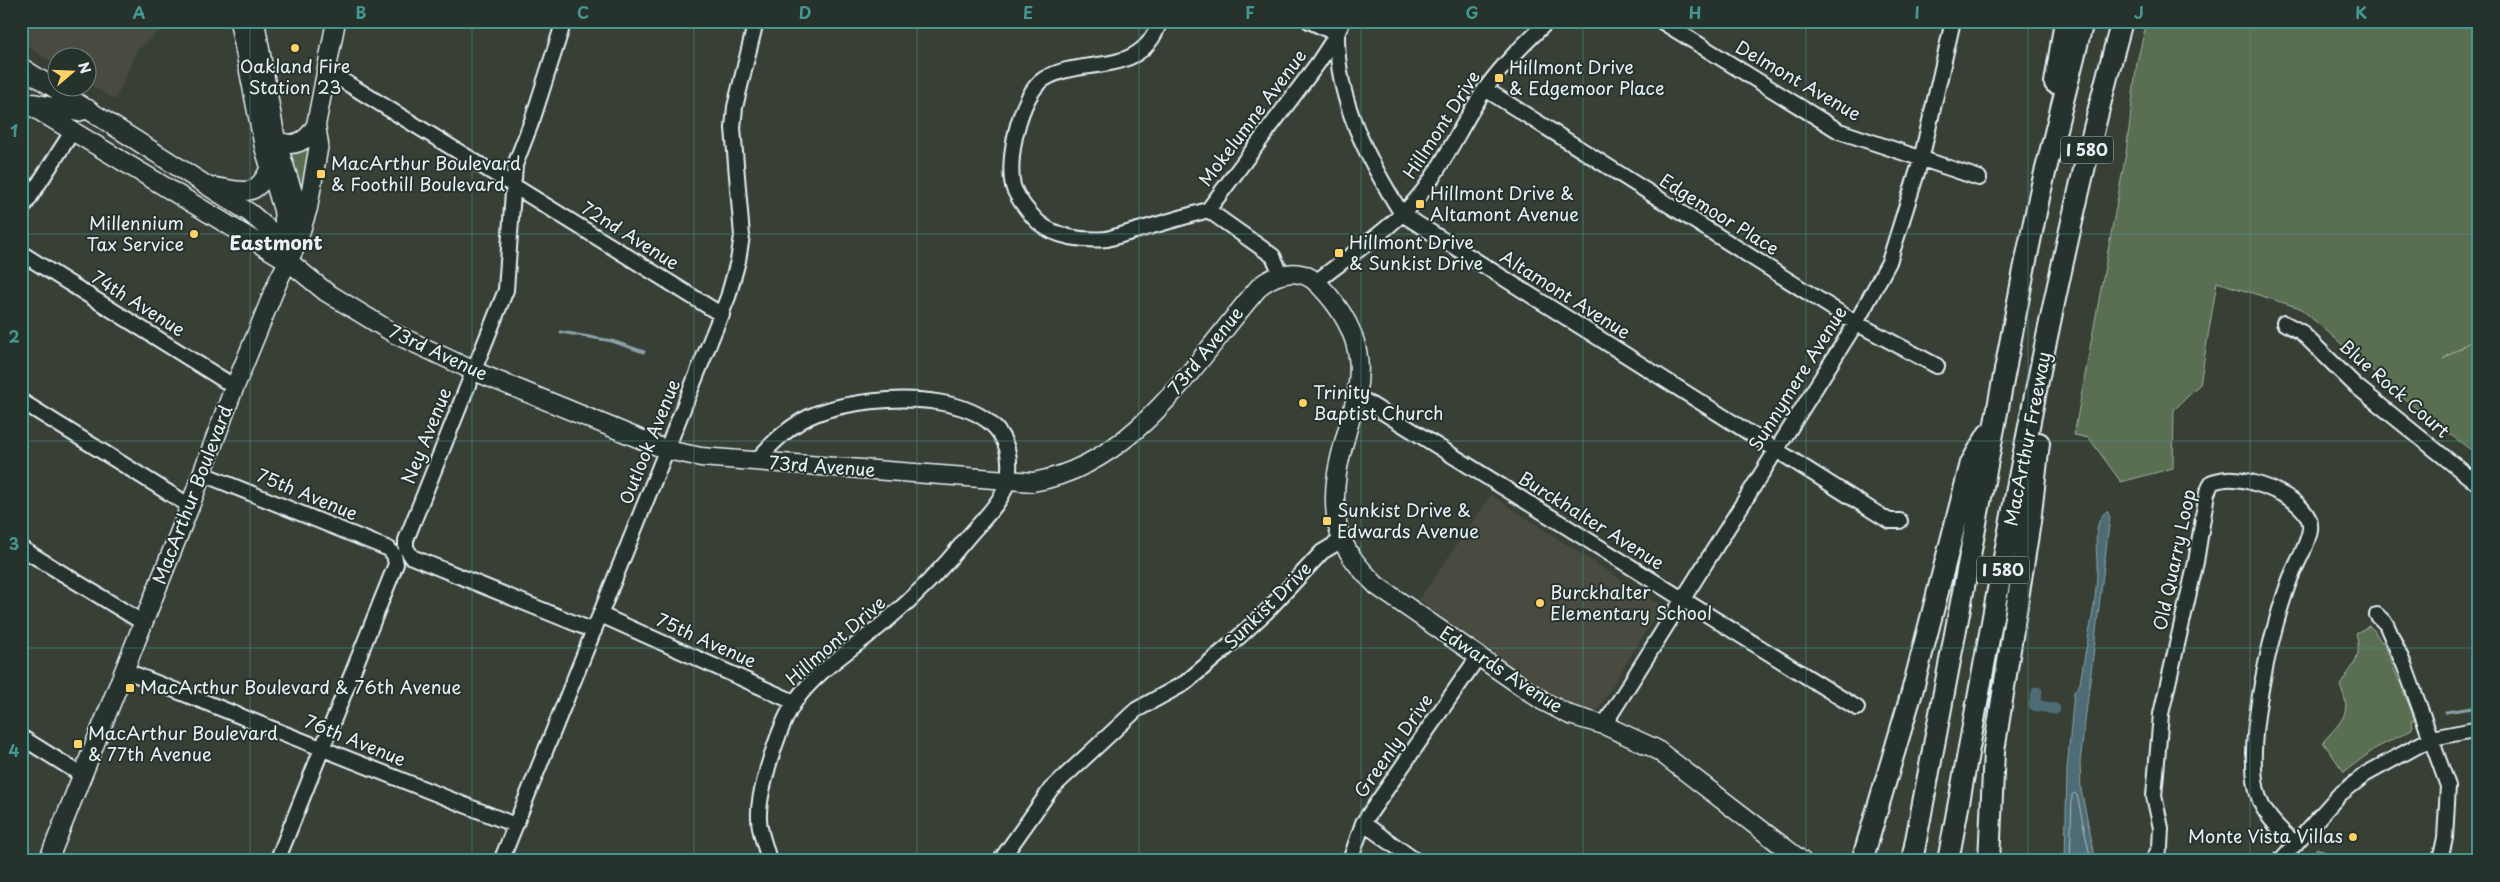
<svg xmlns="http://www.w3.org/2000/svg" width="2500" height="882" font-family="'Playpen Sans',sans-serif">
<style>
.built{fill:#484c40}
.green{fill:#5a6e51;stroke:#a1b0a4}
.water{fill:#4e6c74;stroke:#8ca1a9}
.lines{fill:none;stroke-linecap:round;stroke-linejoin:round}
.shore{stroke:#aabcc3;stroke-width:1}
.stream{stroke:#8ca1a9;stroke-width:3}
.canal{stroke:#4e6c74;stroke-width:11}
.minor-casing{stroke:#e8f1f8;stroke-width:18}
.major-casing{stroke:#e8f1f8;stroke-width:21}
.highway-casing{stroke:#e8f1f8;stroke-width:24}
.minor{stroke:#26332d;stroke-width:14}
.major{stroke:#26332d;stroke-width:18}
.highway{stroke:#26332d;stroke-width:20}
.grid{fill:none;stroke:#459590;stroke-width:1;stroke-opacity:0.55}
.poi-dot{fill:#ffd166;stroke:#26332d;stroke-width:2}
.labels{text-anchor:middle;stroke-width:4;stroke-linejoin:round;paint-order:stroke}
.shield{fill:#26332d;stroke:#aeb8bb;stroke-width:1}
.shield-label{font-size:16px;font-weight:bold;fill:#e8f1f8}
.poi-label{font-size:18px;fill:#e8f1f8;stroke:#26332d;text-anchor:start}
.street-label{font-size:18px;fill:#e8f1f8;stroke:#26332d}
.neighbourhood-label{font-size:19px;font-weight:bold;fill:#e8f1f8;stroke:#26332d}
.neatline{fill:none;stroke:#459590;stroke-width:2}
.grid-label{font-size:16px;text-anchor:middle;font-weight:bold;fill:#459590}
</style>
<rect width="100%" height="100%" fill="#384036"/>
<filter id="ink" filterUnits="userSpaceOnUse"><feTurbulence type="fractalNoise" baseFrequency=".02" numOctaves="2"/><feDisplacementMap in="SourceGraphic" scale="10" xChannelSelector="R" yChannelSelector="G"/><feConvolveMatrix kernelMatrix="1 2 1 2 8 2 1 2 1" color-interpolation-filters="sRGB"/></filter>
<g filter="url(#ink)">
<!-- built -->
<path class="built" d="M21,21H193L164,27L137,50L115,100L88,83V58H58L57,65L21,42Z
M1491,495L1661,606L1595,714H1585L1544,692L1419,600Z"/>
<!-- green -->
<path class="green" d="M2147,21H2479V336L2443,359L2479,337V456L2418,410L2300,308L2217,282L2200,384L2174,410L2173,468L2121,482L2089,438L2074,435L2126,153L2137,62Z
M313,144L303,199L286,151H302Z
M2369,626L2374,630L2381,642L2383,641L2415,720H2412L2413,727L2410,731L2376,748L2344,772L2323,742C2340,722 2354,714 2340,686C2352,664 2363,661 2356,633Z
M2317,848L2342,861H2308Z"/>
<!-- water -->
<path class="water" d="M2107,511L2110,517L2080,762L2081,790L2096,861H2065L2067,770L2074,692L2080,684C2085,647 2098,602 2097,565C2097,549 2092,521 2107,511Z"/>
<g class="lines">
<!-- shore -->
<path class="shore" d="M2070,861L2072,795L2074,793L2077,795L2091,861"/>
<!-- stream -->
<path class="stream" d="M561,332L612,341L644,352
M2446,712L2479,707"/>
<!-- canal -->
<path class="canal" d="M2037,692L2034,705L2055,709"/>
<defs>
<path id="minor" d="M1160,21C1141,80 1083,55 1044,79C1020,94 1005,163 1014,189C1020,202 1028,212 1038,222C1056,238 1084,241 1107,239L1208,210L1273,256L1281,274
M1309,21L1337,34C1336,100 1368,160 1402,214L1889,521H1900
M1661,21L1839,131L1979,178
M327,71L508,182
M1485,89L1856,323L1937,366
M514,179L515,165L533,118L564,21
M519,189L722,315
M513,192L506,290L406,540V548L412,557L594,631
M1208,210L1318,63L1337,34L1343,21
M21,211L72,132
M21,253L235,387
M1316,282C1352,253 1394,228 1423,191C1447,159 1463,121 1486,88C1504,63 1526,42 1548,21
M2284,323L2301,332L2356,386L2479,485
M1357,396L1857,708
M21,401L190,506
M755,462C772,443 793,422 818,413C874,392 1024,384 1008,479C1004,501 981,521 967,538C943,568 916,596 886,621C856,647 819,668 796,700C784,717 774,747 768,767C764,784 758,800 759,818C759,833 766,846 769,861
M203,474L389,549L394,555L396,564L277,861
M21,548L142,622
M601,615L794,702
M2377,615L2386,624L2405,667L2448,786L2445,838L2440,861
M124,670L515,825
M1604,725L1856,323L1889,262L1921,160L1953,21
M21,737L82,775
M1363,823L1416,861
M501,861L728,297L738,261L742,236L733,128L735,107L756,21
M1000,861L1051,789L1136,710L1185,683L1230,645L1267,611L1322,552L1342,540
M1350,861L1363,823L1478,657
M2153,861L2160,847L2161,828L2154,796L2161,714L2196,562L2207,493L2212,482C2217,481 2222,479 2227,479C2250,477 2314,500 2310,529C2308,546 2295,565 2289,582C2271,631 2241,752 2260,801C2267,818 2282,832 2296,844
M2280,861L2339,795L2366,774L2432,738L2479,729"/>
<path id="major" d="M239,21L264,147L283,210L287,253
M255,21L276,140L296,202L300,226
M21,67L250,213L273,233L288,261
M21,100L288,261L326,292L395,334L474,371L667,450L701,457L1033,482C1138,464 1196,359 1261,285C1279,272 1302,267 1319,285C1406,374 1321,431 1337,523C1342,549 1359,568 1377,586L1543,701L1570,715L1604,725L1656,749L1802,861
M33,103L78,112L88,109
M276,140C293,149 307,142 316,125L336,21
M216,187C244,192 255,198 269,170
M48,861L190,506L231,396L279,279L296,246L308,208L319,144L316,125"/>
<path id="highway" d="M2055,83L2065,21
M1862,861L1912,692L1971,463L1988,434
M1912,861L2024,270L2040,193L2083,21
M1948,861C2001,580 2046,297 2122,21
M1989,861L1994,751L2030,522L2039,443"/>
</defs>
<!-- minor casing -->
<use href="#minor" class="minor-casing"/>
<!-- major casing -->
<use href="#major" class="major-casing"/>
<!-- highway casing -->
<use href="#highway" class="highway-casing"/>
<!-- minor -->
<use href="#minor" class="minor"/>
<!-- major -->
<use href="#major" class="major"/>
<!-- highway -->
<use href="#highway" class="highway"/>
</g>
</g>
<!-- grid -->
<path class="grid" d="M250,21V861M472,21V861M694,21V861M917,21V861M1139,21V861M1361,21V861M1583,21V861M1806,21V861M2028,21V861M2250,21V861M21,234H2479M21,441H2479M21,648H2479"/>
<!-- markers -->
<g class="poi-dot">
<circle cx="295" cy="48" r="5"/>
<rect x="1494" y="73" width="10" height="10" rx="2.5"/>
<rect x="316" y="169" width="10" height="10" rx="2.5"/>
<rect x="1415" y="199" width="10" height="10" rx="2.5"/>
<circle cx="194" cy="234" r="5"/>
<rect x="1334" y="248" width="10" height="10" rx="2.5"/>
<circle cx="1303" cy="403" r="5"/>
<rect x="1322" y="516" width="10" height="10" rx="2.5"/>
<circle cx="1540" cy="603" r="5"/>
<rect x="125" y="683" width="10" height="10" rx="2.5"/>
<rect x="73" y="739" width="10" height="10" rx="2.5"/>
<circle cx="2353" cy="837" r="5"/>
</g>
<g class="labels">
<!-- shield labels -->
<g class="shield">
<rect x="2061" y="136.5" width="52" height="27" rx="4"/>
<rect x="1977" y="556.5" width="52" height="27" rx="4"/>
</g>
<g class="shield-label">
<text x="2087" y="156">I 580</text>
<text x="2003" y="576">I 580</text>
</g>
<!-- poi labels -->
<g class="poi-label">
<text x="295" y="73" text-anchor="middle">Oakland Fire<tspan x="295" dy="21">Station 23</tspan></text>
<text x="1509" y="74">Hillmont Drive<tspan x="1509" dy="21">&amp; Edgemoor Place</tspan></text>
<text x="331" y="170">MacArthur Boulevard<tspan x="331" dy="21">&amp; Foothill Boulevard</tspan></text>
<text x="1430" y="200">Hillmont Drive &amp;<tspan x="1430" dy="21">Altamont Avenue</tspan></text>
<text x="184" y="230" text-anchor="end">Millennium<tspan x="184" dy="21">Tax Service</tspan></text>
<text x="1349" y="249">Hillmont Drive<tspan x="1349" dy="21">&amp; Sunkist Drive</tspan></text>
<text x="1313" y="399">Trinity<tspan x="1313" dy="21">Baptist Church</tspan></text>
<text x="1337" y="517">Sunkist Drive &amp;<tspan x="1337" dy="21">Edwards Avenue</tspan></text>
<text x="1550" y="599">Burckhalter<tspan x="1550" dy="21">Elementary School</tspan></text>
<text x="140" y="694">MacArthur Boulevard &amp; 76th Avenue</text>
<text x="88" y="740">MacArthur Boulevard<tspan x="88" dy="21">&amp; 77th Avenue</tspan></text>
<text x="2343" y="843" text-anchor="end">Monte Vista Villas</text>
</g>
<!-- street labels -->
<g class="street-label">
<text transform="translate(1798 81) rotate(30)" y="6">Delmont Avenue</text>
<text transform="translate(1253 118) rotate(-53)" y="6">Mokelumne Avenue</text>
<text transform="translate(1442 125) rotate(-57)" y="6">Hillmont Drive</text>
<text transform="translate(1719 215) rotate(32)" y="6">Edgemoor Place</text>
<text transform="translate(630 236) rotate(32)" y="6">72nd Avenue</text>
<text transform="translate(1565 295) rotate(32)" y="6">Altamont Avenue</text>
<text transform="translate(138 304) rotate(32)" y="6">74th Avenue</text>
<text transform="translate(1206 351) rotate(-51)" y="6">73rd Avenue</text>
<text transform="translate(438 353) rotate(25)" y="6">73rd Avenue</text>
<text transform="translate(1798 379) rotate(-58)" y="6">Sunnymere Avenue</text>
<text transform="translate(2394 389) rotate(41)" y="6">Blue Rock Court</text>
<text transform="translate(427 436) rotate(-68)" y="6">Ney Avenue</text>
<text transform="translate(2028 439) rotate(-79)" y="6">MacArthur Freeway</text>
<text transform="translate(650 442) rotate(-68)" y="6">Outlook Avenue</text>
<text transform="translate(822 467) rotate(4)" y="6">73rd Avenue</text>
<text transform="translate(193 495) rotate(-69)" y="6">MacArthur Boulevard</text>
<text transform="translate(307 495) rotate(22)" y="6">75th Avenue</text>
<text transform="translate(1591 521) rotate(32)" y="6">Burckhalter Avenue</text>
<text transform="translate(2175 560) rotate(-78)" y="6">Old Quarry Loop</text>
<text transform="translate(1268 606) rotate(-45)" y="6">Sunkist Drive</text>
<text transform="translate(706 641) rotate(24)" y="6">75th Avenue</text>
<text transform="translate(836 641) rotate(-41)" y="6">Hillmont Drive</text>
<text transform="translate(1501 670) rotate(33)" y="6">Edwards Avenue</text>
<text transform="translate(355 741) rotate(22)" y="6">76th Avenue</text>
<text transform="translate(1394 746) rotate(-55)" y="6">Greenly Drive</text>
</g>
<!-- neighbourhood labels -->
<g class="neighbourhood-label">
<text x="276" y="250">Eastmont</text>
</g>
</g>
<!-- margin -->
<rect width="2500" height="882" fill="none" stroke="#26332d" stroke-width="55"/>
<!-- north arrow -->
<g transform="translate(72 72) rotate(71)"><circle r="24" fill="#26332d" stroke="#747f7e"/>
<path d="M0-4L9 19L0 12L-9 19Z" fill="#ffd166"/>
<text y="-8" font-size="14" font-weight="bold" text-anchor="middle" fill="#e8f1f8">N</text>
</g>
<rect x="28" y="28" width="2444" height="826" class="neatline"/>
<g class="grid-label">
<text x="139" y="19">A</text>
<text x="361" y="19">B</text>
<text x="583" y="19">C</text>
<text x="805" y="19">D</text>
<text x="1028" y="19">E</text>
<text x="1250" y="19">F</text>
<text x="1472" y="19">G</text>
<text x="1695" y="19">H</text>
<text x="1917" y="19">I</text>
<text x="2139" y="19">J</text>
<text x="2361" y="19">K</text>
<text x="14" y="137">1</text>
<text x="14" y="343">2</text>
<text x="14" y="550">3</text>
<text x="14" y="757">4</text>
</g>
</svg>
